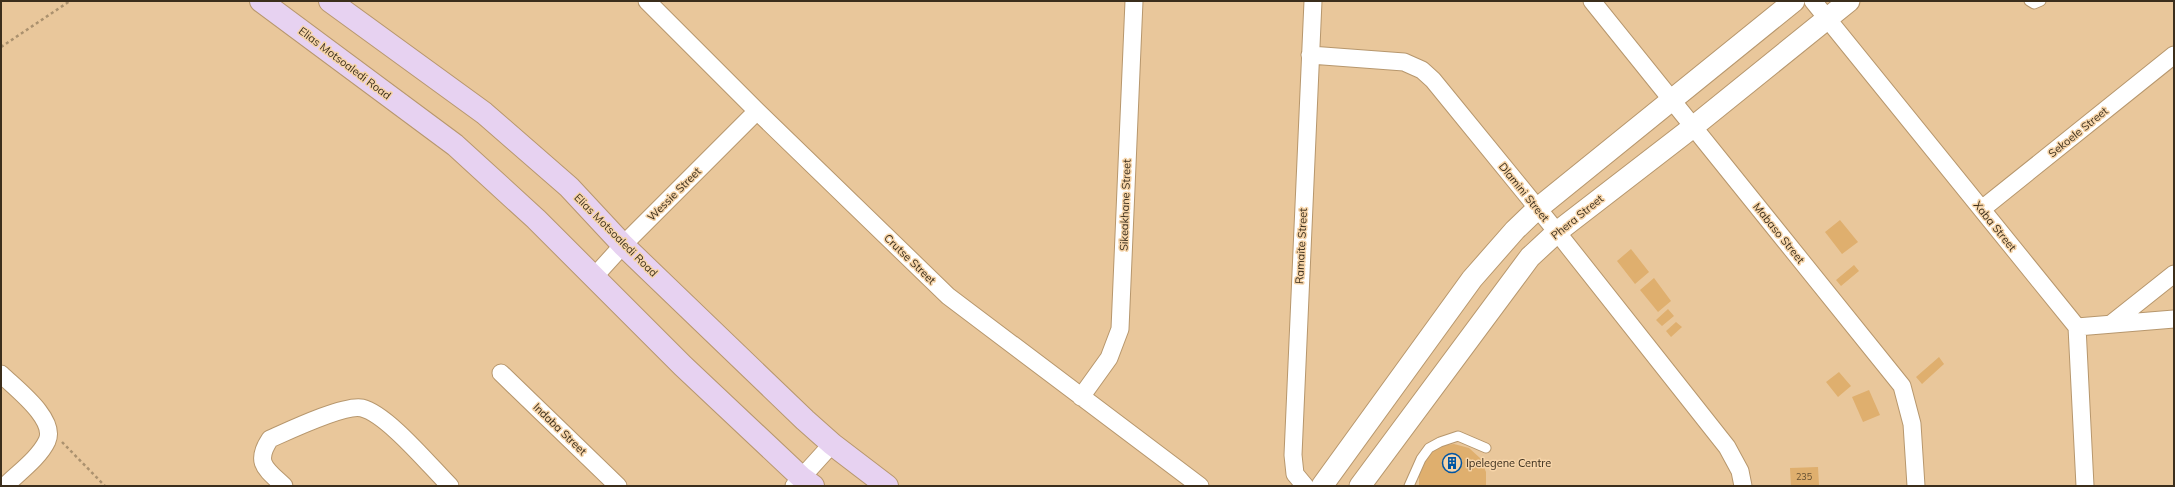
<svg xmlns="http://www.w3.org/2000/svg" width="2175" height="487" font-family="Mulish,sans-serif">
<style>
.building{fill:#dfaf6e}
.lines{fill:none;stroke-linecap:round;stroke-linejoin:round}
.service-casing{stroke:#b7976d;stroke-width:11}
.minor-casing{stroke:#b7976d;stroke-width:19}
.tertiary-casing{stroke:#b7976d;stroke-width:23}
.secondary-casing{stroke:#b7976d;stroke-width:24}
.path{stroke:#ab916e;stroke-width:2.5;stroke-dasharray:3 3;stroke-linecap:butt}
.service{stroke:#fff;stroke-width:9}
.minor{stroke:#fff;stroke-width:17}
.tertiary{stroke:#fff;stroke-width:21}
.secondary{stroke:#e7d2f1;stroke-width:22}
.labels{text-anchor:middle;stroke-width:3;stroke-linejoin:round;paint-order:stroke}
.number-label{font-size:9px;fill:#644e30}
.street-label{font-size:11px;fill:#3b2e1c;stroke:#f6d4a8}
.poi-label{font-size:11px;fill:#3b2e1c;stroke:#f6d4a8;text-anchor:start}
</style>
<rect width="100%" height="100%" fill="#e9c79b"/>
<!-- building -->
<path class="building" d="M1840,220L1858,242L1842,254L1825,232Z
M1631,249L1649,272L1635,284L1617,261Z
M1854,265L1859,271L1841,286L1836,280Z
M1654,278L1671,301L1658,312L1640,290Z
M1668,309L1674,316L1662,326L1656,320Z
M1676,322L1682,327L1671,337L1666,331Z
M1939,357L1944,364L1922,384L1916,377Z
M1839,372L1851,386L1838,397L1826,382Z
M1869,390L1880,415L1863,422L1852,397Z
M1454,444L1469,448L1480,458L1486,472V486H1419V469L1427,455L1439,446Z
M1818,467L1819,485L1791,486L1790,468Z"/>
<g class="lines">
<defs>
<path id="service" d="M2029,1L2034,4L2041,1
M1409,486L1421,459L1429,448L1440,442L1458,436L1486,448"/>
<path id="minor" d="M647,1L757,111L948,296L1200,486
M1592,1L1902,386L1912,424L1916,486
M1813,1L2077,327L2085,486
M1310,55L1404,62L1422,70L1433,80L1557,232L1727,447L1740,471L1743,486
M1982,209L2174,55
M593,278L623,245L757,111
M2111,324L2174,274
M2077,327L2174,319
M501,373L618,486
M1,374C15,388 57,419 47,441C39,458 18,473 5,486
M1081,397L1109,358L1120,329L1134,1
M284,486C266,469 254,463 270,439C288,431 345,404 362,408C387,414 430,466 450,486
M794,486L832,444
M1305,486L1295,474L1293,455L1313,1"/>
<path id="tertiary" d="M1322,486L1472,279L1515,230L1537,209L1794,1
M1360,486L1530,257L1557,232L1693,127L1849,1"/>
<path id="secondary" d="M261,1L455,145L536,219L683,366L802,478L813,486
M330,1L484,113L569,187L623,245L805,420L832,444L887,486"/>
</defs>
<!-- service casing -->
<use href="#service" class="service-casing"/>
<!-- minor casing -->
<use href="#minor" class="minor-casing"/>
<!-- tertiary casing -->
<use href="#tertiary" class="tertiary-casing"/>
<!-- secondary casing -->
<use href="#secondary" class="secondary-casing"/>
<!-- path -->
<path class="path" d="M1,47L70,1
M62,442L105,486"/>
<!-- service -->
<use href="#service" class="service"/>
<!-- minor -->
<use href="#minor" class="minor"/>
<!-- tertiary -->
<use href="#tertiary" class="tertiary"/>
<!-- secondary -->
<use href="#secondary" class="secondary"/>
</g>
<!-- icons -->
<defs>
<symbol id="building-ring" viewBox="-11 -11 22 22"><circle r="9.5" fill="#f6d4a8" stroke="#0055a3" stroke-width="1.5"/><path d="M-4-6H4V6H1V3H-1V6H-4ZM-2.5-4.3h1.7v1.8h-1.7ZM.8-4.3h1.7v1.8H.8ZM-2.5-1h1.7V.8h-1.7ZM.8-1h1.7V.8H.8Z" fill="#0055a3"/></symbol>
</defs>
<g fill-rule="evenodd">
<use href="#building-ring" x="1441" y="452" width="22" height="22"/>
</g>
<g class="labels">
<!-- number labels -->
<g class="number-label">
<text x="1804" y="480">235</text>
</g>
<!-- street labels -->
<g class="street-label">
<text transform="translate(345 63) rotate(37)" y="4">Elias Motsoaledi Road</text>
<text transform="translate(2078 132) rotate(-39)" y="4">Sekoele Street</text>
<text transform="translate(1524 192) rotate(51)" y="4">Dlamini Street</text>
<text transform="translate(674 194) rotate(-45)" y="4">Wessie Street</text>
<text transform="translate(1125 205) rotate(-88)" y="4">Sikeakhane Street</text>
<text transform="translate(1577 217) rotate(-39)" y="4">Phera Street</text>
<text transform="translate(1995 226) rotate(51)" y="4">Xaba Street</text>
<text transform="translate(1779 233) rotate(51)" y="4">Mabaso Street</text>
<text transform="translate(616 235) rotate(45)" y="4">Elias Motsoaledi Road</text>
<text transform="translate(1301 246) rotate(-87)" y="4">Ramaite Street</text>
<text transform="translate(910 259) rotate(44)" y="4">Crutse Street</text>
<text transform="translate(560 429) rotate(44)" y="4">Indaba Street</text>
</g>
<!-- poi labels -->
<g class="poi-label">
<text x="1466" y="467">Ipelegene Centre</text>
</g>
</g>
<!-- border -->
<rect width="2175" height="487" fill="none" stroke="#3b2e1c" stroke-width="4"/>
</svg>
